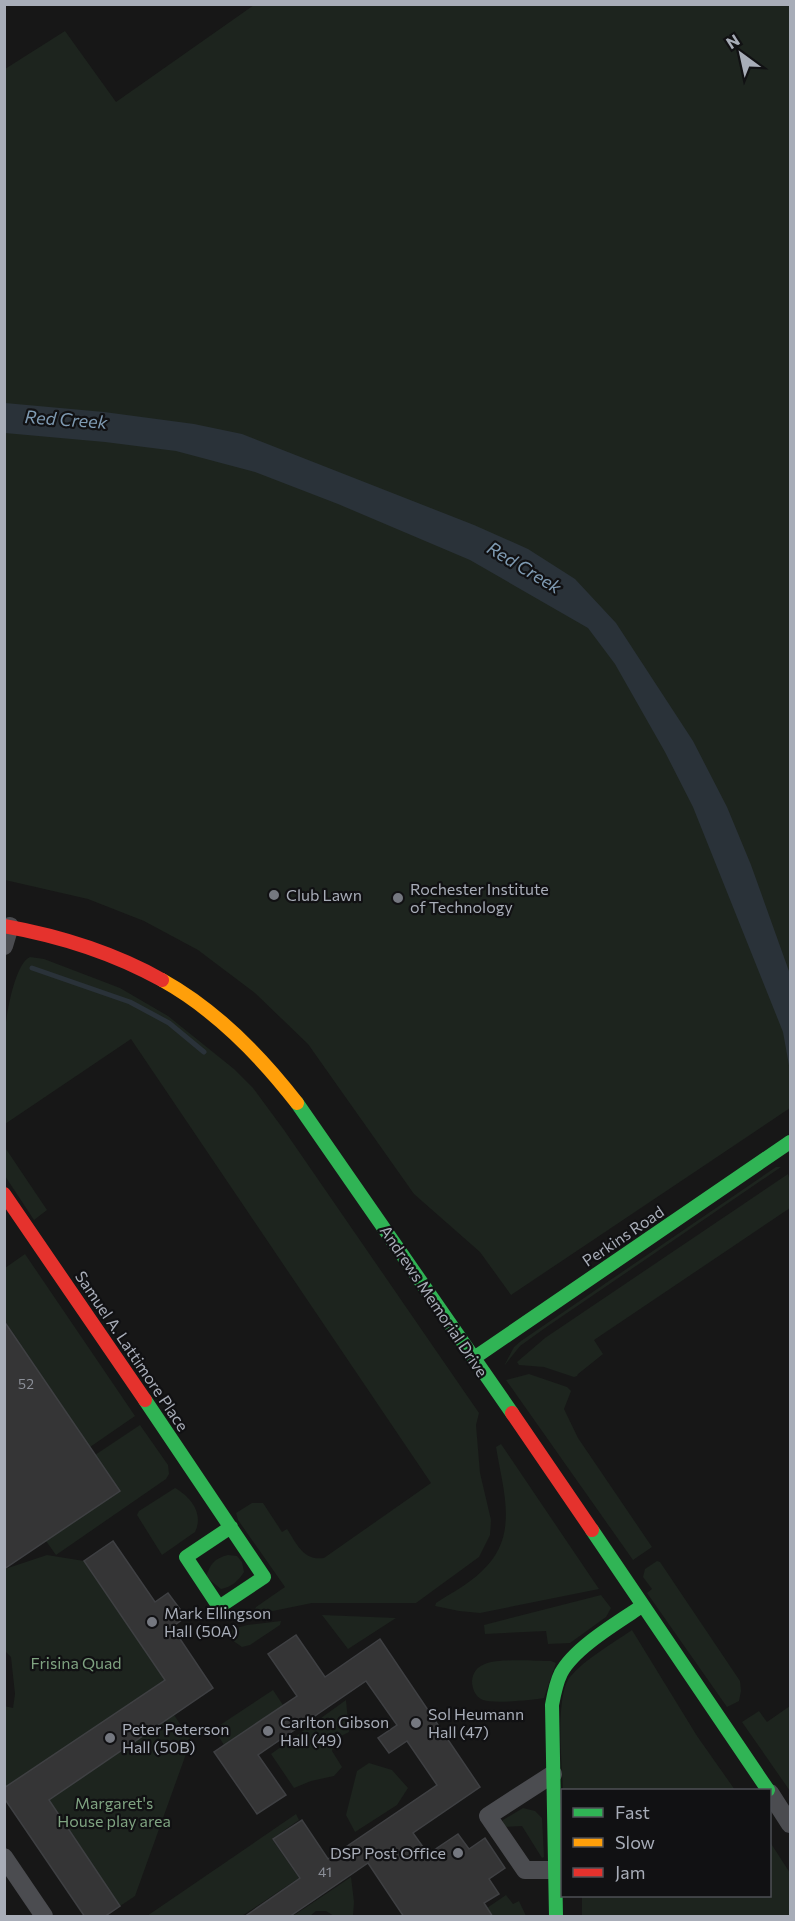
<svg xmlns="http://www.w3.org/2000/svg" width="795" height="1921" font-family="Commissioner,sans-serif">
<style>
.green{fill:#1d241e}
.water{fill:#2a3239}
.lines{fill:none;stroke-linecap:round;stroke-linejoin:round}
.stream{stroke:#2a3239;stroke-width:5}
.building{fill:#353536;stroke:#3f4043;stroke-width:1.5}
.street{stroke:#4b4c50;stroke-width:18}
.fast{stroke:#30b455;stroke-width:14}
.slow{stroke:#ff9f0a;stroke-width:14}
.jam{stroke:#e5322d;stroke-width:14}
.poi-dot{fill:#757880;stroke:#111113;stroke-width:2}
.labels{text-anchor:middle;stroke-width:4.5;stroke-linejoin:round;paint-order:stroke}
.number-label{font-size:14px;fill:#8b8f98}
.poi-label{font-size:16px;fill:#a8adb8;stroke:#111113;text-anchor:start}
.street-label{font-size:16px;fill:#a8adb8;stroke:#111113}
.park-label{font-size:16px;fill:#7fa381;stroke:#111113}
.water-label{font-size:18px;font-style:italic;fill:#7f9bb3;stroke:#111113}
</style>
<rect width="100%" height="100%" fill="#171717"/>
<!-- green -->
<path class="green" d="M254,5H790V1108L511,1295L480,1252L414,1194L308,1044L255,993L198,950L144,921L88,899L5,880V69L65,31L116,102Z
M30,957L44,959L120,988L168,1016L234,1069L253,1088L284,1130L479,1413L476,1425L480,1473L491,1520L490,1535L479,1557L416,1603H312L258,1614L254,1612L256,1607L285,1587L238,1520L236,1513L252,1503H263L282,1532L287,1529C297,1544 303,1561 324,1558L431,1483L131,1039L5,1124C5,1094 3,1064 5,1035C5,1018 15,963 30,957Z
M4,1146L47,1210L34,1220L5,1176Z
M776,1167H781L545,1328L520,1346L504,1366L514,1347L521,1341Z
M788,1174L790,1181V1208L594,1340L603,1354L578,1374L577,1376L574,1377L544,1367L519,1365L517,1362L545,1338Z
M25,1254L135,1416L90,1447L5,1321V1268Z
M529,1374L567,1387L571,1391L564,1409L578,1438L652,1547L633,1560L506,1380Z
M140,1425L168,1465L169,1474L166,1479L56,1555L46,1541L120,1491L95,1455Z
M501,1444L599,1589L480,1613L459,1611L435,1606L436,1603C451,1593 469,1584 482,1571C520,1536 503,1491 496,1447Z
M175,1488C191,1497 204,1514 195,1532L162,1555L137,1515L139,1511Z
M47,1555L84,1561L165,1680L5,1788L4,1706L13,1708L15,1694L11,1657L5,1651V1569Z
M228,1555L237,1556L242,1562L244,1572C238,1581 232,1587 221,1589L206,1577C210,1564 215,1558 228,1555Z
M657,1561L660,1562L740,1681L741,1691L739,1701L727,1707L647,1593L652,1589L643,1577L645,1569Z
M601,1595L611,1608L606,1617L570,1643L548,1644L546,1631L485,1634L484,1625Z
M322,1615L396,1618L348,1649Z
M281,1621L280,1625L250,1645L242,1647L232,1640L230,1633L233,1629L247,1625Z
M632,1630L697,1736L735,1790H563C562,1765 555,1695 570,1677C586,1658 612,1644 632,1630Z
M551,1661L556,1663L544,1698C532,1700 494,1704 483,1700C475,1697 472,1688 472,1681C473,1672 477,1667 485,1664C500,1658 535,1661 551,1661Z
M273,1690L283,1705L224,1745L214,1729Z
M346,1700L349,1732L335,1739L332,1751L342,1767L334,1776L311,1781L294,1788L271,1754Z
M790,1706V1791L742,1722L759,1711L767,1722Z
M174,1715L191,1740L135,1896L120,1906L49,1800Z
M369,1763L392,1770L408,1788L397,1805L355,1832L346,1815L357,1771Z
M523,1808L535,1811L542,1818L544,1857L542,1858L522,1826L505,1827L502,1823L503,1820Z
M296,1814L299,1820L272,1839L299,1878L242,1916H147Z
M770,1842L790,1873V1916H582V1896H770Z
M351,1877L354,1902L353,1916H334L326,1911H316L310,1916H293Z
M506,1895L513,1904L519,1901L526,1916H493L487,1908Z"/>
<!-- water -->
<path class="water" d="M5,403L104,412L194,424L242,434L474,525L528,549L575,579L616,623L693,741L727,807L751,865L790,974V1071L783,1032L693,807L665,752L615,664L588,628L470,560L338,504L255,472L176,451L105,442L5,433Z"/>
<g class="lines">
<!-- stream -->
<path class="stream" d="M32,968L130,1002L169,1023L204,1052"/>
</g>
<!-- building -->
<path class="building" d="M4,1321L120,1491L4,1569Z
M113,1541L155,1602L168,1593L186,1617L172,1627L213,1688L49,1800L120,1906L104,1917H85L4,1798V1788L165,1680L84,1561Z
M296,1635L325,1677L380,1639L480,1787L413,1833L428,1854L458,1834L469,1849L485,1838L505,1868L489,1879L499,1894L484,1903L493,1917H404L368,1863L289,1917H244L300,1878L273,1839L302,1820L328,1859L437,1785L407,1741L389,1753L378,1738L397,1725L366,1681L258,1755L286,1795L257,1814L214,1752L297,1696L268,1654Z"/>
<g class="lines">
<!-- street -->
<path class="street" d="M4,946L10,926
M553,1774L488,1816L525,1870H554
M770,1793L790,1824
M4,1857L44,1916"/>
<!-- fast -->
<path class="fast" d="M297,1103L512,1413
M474,1358L790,1142
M145,1400L264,1577L219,1607L186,1557L231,1527
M592,1530L768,1790
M556,1916L552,1705C554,1694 556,1683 561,1673C574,1648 618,1622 642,1606"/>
<!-- slow -->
<path class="slow" d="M162,980C216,1010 259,1054 297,1103"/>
<!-- jam -->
<path class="jam" d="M4,926C60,936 112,952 162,980
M4,1194L145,1400
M512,1413L592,1530"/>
</g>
<!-- markers -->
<g class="poi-dot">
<circle cx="274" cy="895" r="6"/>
<circle cx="398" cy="898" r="6"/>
<circle cx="152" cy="1622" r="6"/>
<circle cx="416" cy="1723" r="6"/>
<circle cx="268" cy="1731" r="6"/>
<circle cx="110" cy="1738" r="6"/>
<circle cx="458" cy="1853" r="6"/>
</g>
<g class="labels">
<!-- number labels -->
<g class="number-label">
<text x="26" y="1389">52</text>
<text x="325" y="1877">41</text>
</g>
<!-- poi labels -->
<g class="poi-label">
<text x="410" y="895">Rochester Institute<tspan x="410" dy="18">of Technology</tspan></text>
<text x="286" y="901">Club Lawn</text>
<text x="164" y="1619">Mark Ellingson<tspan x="164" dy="18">Hall (50A)</tspan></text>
<text x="428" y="1720">Sol Heumann<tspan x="428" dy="18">Hall (47)</tspan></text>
<text x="280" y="1728">Carlton Gibson<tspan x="280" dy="18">Hall (49)</tspan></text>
<text x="122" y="1735">Peter Peterson<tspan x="122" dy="18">Hall (50B)</tspan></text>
<text x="446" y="1859" text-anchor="end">DSP Post Office</text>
</g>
<!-- street labels -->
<g class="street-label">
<text transform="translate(623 1236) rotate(-34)" y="6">Perkins Road</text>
<text transform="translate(434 1301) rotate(56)" y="6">Andrews Memorial Drive</text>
<text transform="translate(132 1351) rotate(56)" y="6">Samuel A. Lattimore Place</text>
</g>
<!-- park labels -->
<g class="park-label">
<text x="76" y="1669">Frisina Quad</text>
<text x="114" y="1809">Margaret's<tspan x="114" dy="18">House play area</tspan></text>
</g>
<!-- water labels -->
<g class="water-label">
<text transform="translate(66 420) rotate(4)" y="6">Red Creek</text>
<text transform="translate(524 568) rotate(31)" y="6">Red Creek</text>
</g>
</g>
<!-- border -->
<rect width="795" height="1921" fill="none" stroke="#a8adb8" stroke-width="12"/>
<!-- legend -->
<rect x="561" y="1789" width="210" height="108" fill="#111113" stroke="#4d4f55" stroke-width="1.5"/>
<rect x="573" y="1808" width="30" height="9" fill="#30b455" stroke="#4d4f55" stroke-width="1.5"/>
<text x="615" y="1819" font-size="18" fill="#a8adb8">Fast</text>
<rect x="573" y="1838" width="30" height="9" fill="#ff9f0a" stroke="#4d4f55" stroke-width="1.5"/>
<text x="615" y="1849" font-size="18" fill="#a8adb8">Slow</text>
<rect x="573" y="1868" width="30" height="9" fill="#e5322d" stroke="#4d4f55" stroke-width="1.5"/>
<text x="615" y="1879" font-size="18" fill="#a8adb8">Jam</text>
<!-- north arrow -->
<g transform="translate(741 54) rotate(327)" stroke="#111113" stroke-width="4.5" paint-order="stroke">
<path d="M0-4.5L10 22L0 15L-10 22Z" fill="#a8adb8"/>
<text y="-9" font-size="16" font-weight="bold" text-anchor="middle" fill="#a8adb8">N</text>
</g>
</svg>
